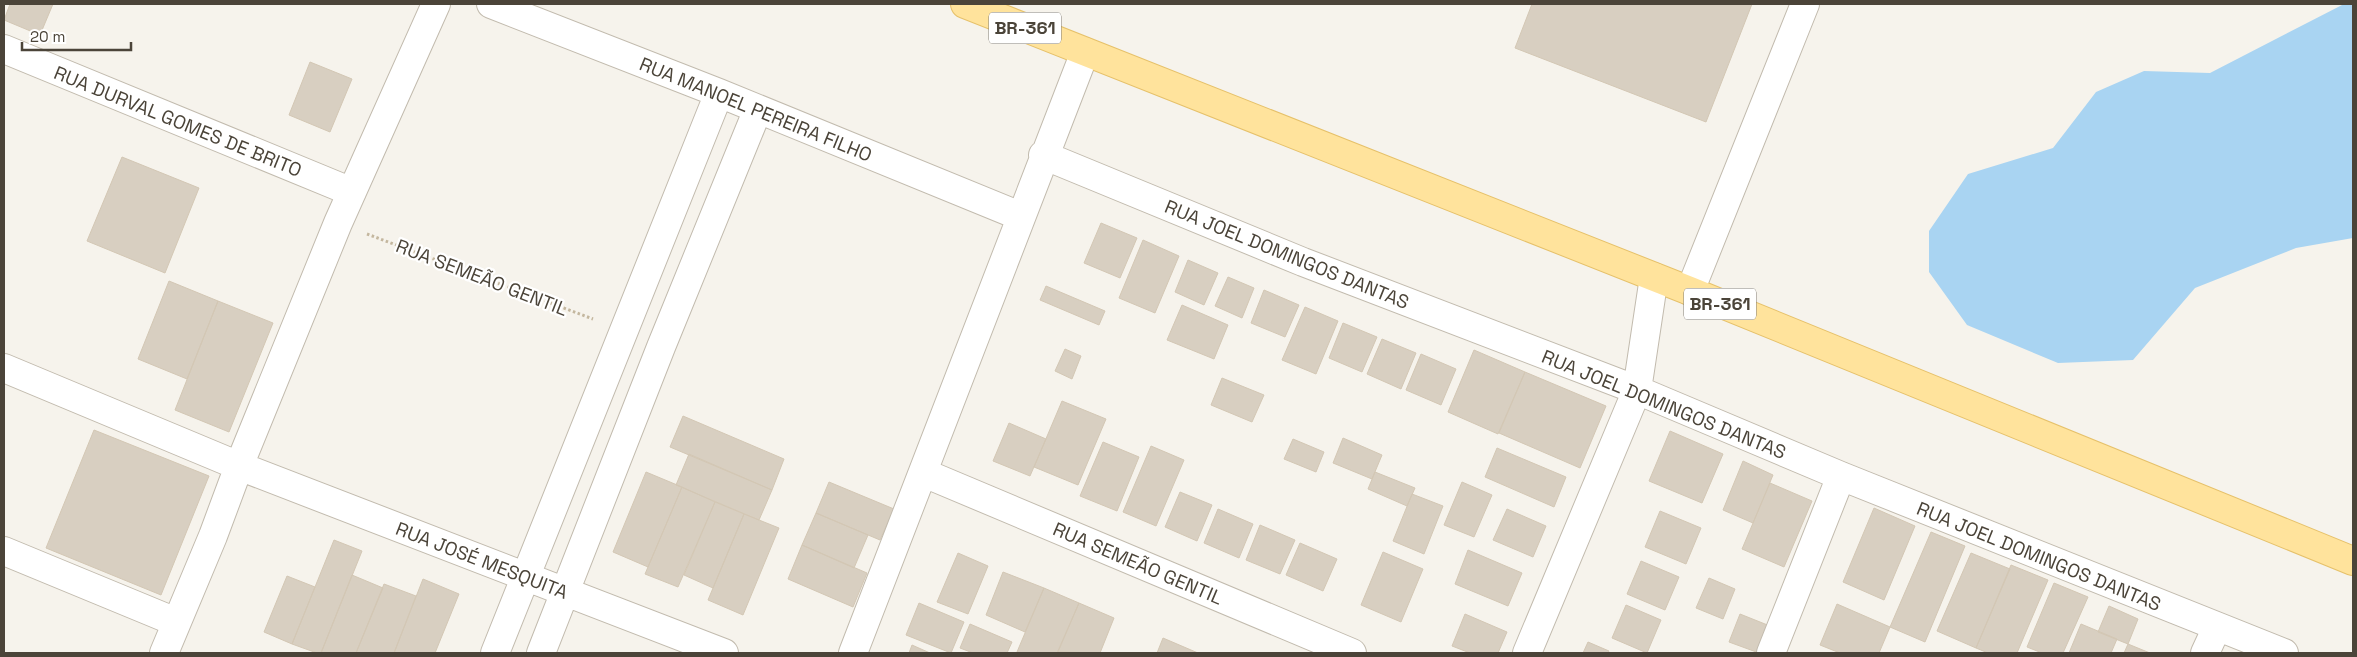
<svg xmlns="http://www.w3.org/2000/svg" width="2357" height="657" font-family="'Space Grotesk',sans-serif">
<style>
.water{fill:#a9d4f2}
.building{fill:#d8cfc1;stroke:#d3c7b4}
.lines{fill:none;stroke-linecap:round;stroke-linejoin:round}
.street-casing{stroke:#c2bbae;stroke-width:30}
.primary-casing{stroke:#e6c16a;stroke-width:30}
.path{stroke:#c4b79f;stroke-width:3;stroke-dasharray:2.5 2.5;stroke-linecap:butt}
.street{stroke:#fff;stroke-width:28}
.primary{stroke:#ffe39c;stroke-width:28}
.labels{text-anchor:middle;stroke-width:4.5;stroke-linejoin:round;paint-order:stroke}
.shield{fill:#fff;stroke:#817c74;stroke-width:1}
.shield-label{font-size:18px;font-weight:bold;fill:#4b4439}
.street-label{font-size:19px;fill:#4b4439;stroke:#fff}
</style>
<rect width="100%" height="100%" fill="#f6f3ec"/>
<!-- water -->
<path class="water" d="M2344,4H2353V238L2296,248L2195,288L2133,360L2058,363L1967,325L1929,272V231L1968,174L2053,148L2096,92L2144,71L2210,73Z"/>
<!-- building -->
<path class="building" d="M10,4H53L40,35L4,20Z
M1532,4H1752L1706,122L1515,48Z
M310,62L352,79L330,132L289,115Z
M122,157L199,188L165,273L87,241Z
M1101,223L1137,238L1120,278L1084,263Z
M1143,240L1179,256L1155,313L1119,298Z
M1188,260L1218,273L1204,305L1175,292Z
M1228,277L1254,288L1242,318L1215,306Z
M169,281L218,301L187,379L138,359Z
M1046,286L1105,311L1099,325L1040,300Z
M1264,290L1299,305L1285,337L1251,323Z
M218,301L273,323L229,432L175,410Z
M1182,305L1228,325L1214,359L1167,340Z
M1305,307L1338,321L1316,374L1282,360Z
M1343,323L1377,337L1362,372L1329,358Z
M1382,339L1416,353L1401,389L1367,374Z
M1065,349L1081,356L1072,379L1055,371Z
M1474,350L1525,372L1498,434L1448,412Z
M1421,354L1456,369L1441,405L1406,390Z
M1525,372L1606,406L1580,468L1499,433Z
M1222,378L1264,395L1252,422L1211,405Z
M1062,401L1106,419L1078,485L1034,467Z
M683,416L784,459L772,490L670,447Z
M1009,423L1046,439L1030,476L993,461Z
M94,430L209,476L161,595L46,548Z
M1670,431L1723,454L1702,503L1649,481Z
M1343,438L1382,455L1372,479L1333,463Z
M1293,439L1324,452L1316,472L1284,459Z
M1103,442L1139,457L1117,511L1080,496Z
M1151,446L1184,460L1156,526L1123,512Z
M1497,448L1566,477L1554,507L1485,477Z
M689,454L772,490L759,520L676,485Z
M1743,461L1773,475L1753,523L1723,510Z
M646,472L682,487L648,567L613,552Z
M1375,472L1415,488L1407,506L1368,489Z
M829,482L894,509L880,540L816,513Z
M1462,482L1492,495L1474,537L1444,525Z
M1770,483L1812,501L1784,567L1742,549Z
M682,487L715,502L678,587L645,574Z
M1180,492L1212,505L1197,541L1165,527Z
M1412,494L1443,506L1424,554L1393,541Z
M715,502L744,514L713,588L684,575Z
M1874,508L1915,526L1884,600L1843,582Z
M1218,509L1253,524L1239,558L1204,543Z
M1507,509L1546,526L1533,557L1493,540Z
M1660,511L1701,528L1686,564L1645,547Z
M816,513L868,535L854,568L802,545Z
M744,514L779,528L743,615L708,600Z
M1260,525L1295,540L1280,574L1246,560Z
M1931,532L1965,546L1925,642L1890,627Z
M334,540L362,551L321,653H317L292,644Z
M1300,543L1337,559L1323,591L1286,575Z
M802,545L867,573L853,607L788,579Z
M1468,550L1522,573L1508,606L1455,584Z
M1383,552L1423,569L1401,622L1361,605Z
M958,553L988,566L968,614L937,602Z
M1971,553L2010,569L1976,648L1937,631Z
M1641,561L1679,577L1665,610L1627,594Z
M2011,565L2048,580L2017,653H1988L1976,648Z
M1003,572L1044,588L1025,632L986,615Z
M352,575L383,588L356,653H321Z
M287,576L315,587L292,644L264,632Z
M1709,578L1735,589L1723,619L1696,608Z
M423,579L459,594L435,653H394Z
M2054,583L2088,597L2063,653H2042L2027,647Z
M384,584L416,596L394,653H356Z
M1044,588L1079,603L1057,653H1021L1017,652Z
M919,603L964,622L951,653L906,635Z
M1079,603L1114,618L1100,653L1058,652Z
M1837,604L1890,627L1879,653H1840L1820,645Z
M1626,605L1661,620L1647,653L1612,638Z
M2109,606L2138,619L2128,644L2098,632Z
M1465,614L1507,632L1498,653H1470L1452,646Z
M1740,614L1770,626L1759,653L1729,642Z
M970,624L1012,642L1007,653H973L960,648Z
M2081,624L2117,639L2111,653H2069Z
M1163,638L1198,653H1157Z
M1588,642L1609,651L1608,653H1583Z
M2128,644L2150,653H2124Z
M912,645L930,653H909Z"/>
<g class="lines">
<defs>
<path id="street" d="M491,4L719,93L1020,216
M4,49L352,192
M1043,155L1303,262L1637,390L1841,476L2284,653
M1690,291L1805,4
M4,368L239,466L724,653
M924,473L1352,653
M4,551L176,622
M164,653L213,536L239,466L338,223L436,4
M495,653L719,93
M541,653L661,347L758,109
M853,653L1085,52
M1527,653L1637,390L1654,277
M1771,653L1841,476
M2205,653L2217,627"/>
<path id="primary" d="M965,4L1690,291L2353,561"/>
</defs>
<!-- street casing -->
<use href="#street" class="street-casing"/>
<!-- primary casing -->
<use href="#primary" class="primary-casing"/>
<!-- path -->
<path class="path" d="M367,234L593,319"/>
<!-- street -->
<use href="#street" class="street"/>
<!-- primary -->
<use href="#primary" class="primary"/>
</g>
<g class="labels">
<!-- shield labels -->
<g class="shield">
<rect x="989" y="12.5" width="72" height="31" rx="4"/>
<rect x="1684" y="288.5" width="72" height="31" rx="4"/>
</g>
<g class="shield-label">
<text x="1025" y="34">BR-361</text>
<text x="1720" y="310">BR-361</text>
</g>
<!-- street labels -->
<g class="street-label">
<text transform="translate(756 109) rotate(22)" y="7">RUA MANOEL PEREIRA FILHO</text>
<text transform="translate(178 121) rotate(22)" y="7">RUA DURVAL GOMES DE BRITO</text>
<text transform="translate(1287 254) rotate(22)" y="7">RUA JOEL DOMINGOS DANTAS</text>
<text transform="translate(482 277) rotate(21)" y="7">RUA SEMEÃO GENTIL</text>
<text transform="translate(1664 404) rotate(22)" y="7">RUA JOEL DOMINGOS DANTAS</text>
<text transform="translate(2039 556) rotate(22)" y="7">RUA JOEL DOMINGOS DANTAS</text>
<text transform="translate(482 560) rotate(21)" y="7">RUA JOSÉ MESQUITA</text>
<text transform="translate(1138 563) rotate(23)" y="7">RUA SEMEÃO GENTIL</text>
</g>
</g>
<!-- border -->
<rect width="2357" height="657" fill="none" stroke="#4b4439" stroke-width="10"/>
<!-- scale -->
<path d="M22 42v8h109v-8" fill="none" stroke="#4b4439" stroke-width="2.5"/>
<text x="30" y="42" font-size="15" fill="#4b4439" stroke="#ffffff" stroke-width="4" paint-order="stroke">20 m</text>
</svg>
